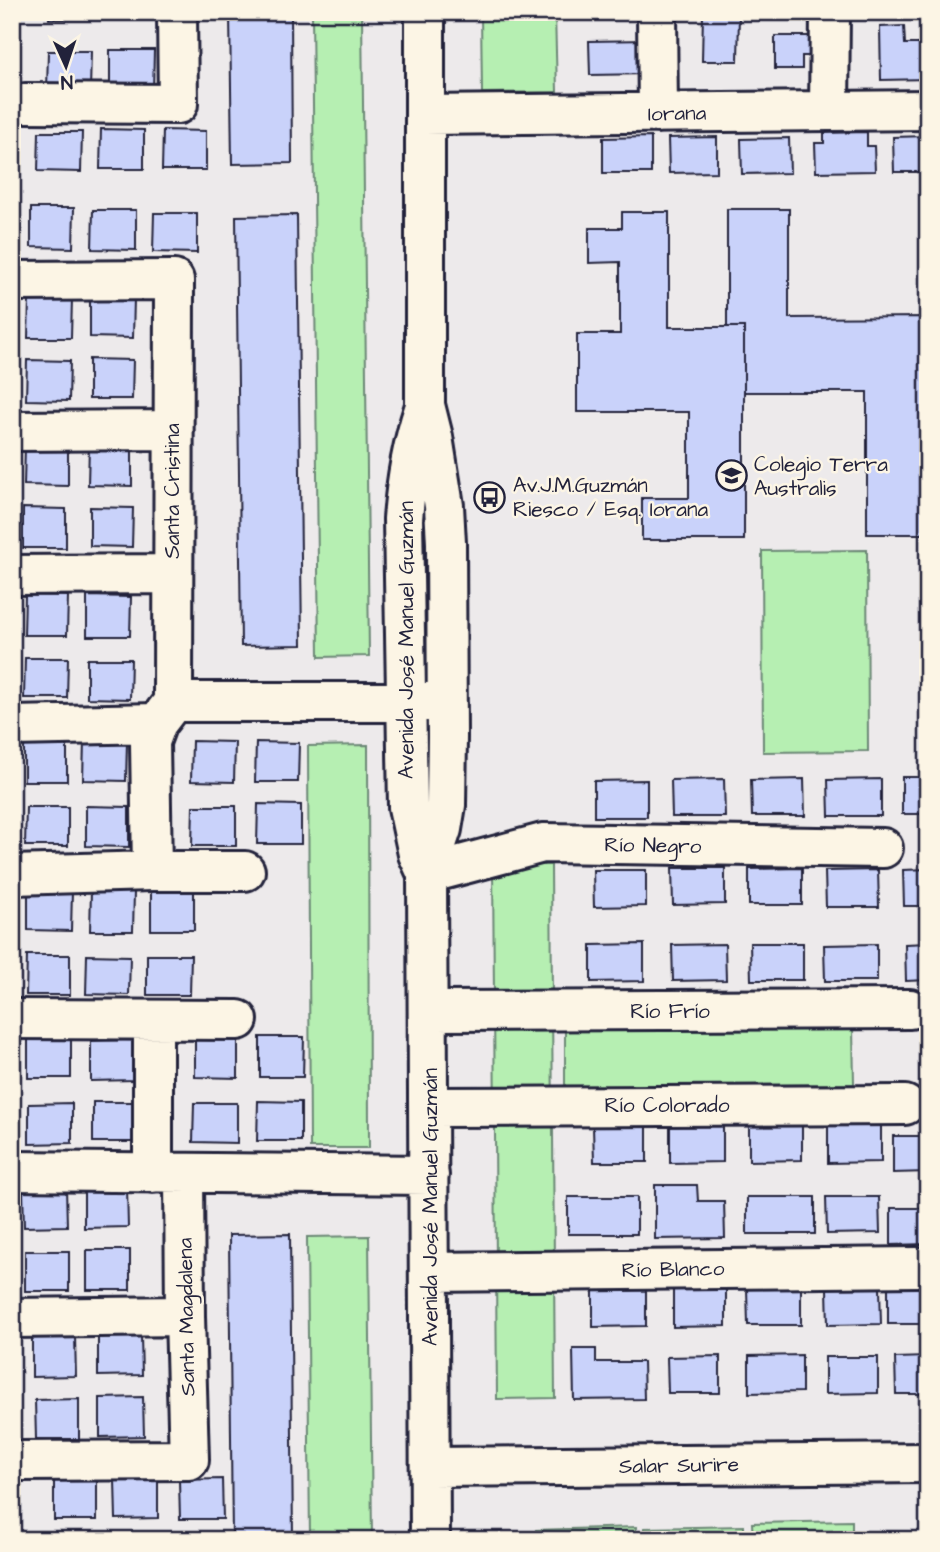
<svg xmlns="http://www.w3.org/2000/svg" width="940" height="1552" font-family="'Architects Daughter',sans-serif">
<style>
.green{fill:#b6efb2;stroke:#6c8876;stroke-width:2}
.building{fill:#c9d2fa;stroke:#22223b;stroke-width:2}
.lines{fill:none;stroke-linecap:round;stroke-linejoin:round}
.minor-casing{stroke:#22223b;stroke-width:44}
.minor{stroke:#fcf5e5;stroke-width:38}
.labels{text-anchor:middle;stroke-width:5;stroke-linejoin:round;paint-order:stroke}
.street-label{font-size:21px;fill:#22223b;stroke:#fcf5e5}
.poi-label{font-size:21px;fill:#22223b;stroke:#fcf5e5;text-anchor:start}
</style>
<rect width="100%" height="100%" fill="#edeaeb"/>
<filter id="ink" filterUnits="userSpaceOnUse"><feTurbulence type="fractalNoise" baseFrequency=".0143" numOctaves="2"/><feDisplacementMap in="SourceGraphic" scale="14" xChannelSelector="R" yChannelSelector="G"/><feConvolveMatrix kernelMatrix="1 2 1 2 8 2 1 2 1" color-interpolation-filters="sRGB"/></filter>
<g filter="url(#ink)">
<!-- green -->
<path class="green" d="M312,12H362L369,656L319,657Z
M481,12H555L557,92L482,93Z
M867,550L868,751L763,752L762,551Z
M368,745L369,1148H310L308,746Z
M493,865H551L555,1398L497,1399Z
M853,1027L854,1084L565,1087V1029Z
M369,1236L372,1540H310L307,1237Z
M852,1521V1540H753L752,1523Z
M744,1526V1540H644V1528Z
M636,1527V1540H537L536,1530Z"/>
<!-- building -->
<path class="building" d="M12,12H14V48H12Z
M49,12H93V19H49Z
M109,12H152V18H109Z
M230,12H291L292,163L232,164Z
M607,12H636V14H607Z
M775,12H800V17H775Z
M703,13L739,14L738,61H702Z
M904,26L905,44H928V79L881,80L880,27Z
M775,36H812L813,56H802V69H775Z
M648,40L649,74L590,75L589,41Z
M110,50H154L153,90L110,89Z
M48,51H91L90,91H47Z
M101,129L144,130V169H100Z
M163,130L206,131V170H162Z
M39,132H82L81,172L38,171Z
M867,132V146H874L875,171L816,172L815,143H824V133Z
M928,136V172H894L893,137Z
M651,137V173H603V138Z
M717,137V172L669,173L668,138Z
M789,138L790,173L742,174L741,139Z
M31,208H74L73,248L31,247Z
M727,209H789V318L928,317V534H867V392H744V327H727Z
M93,210H136V250L92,249Z
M622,212H669V327H744V540H642V498H689V412H577V334H620V262L589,263V228H622Z
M154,213H197V253L153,252Z
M297,215L302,645L241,646L236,216Z
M29,298H72L71,338H28Z
M90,298H134L133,338L90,337Z
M89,359L133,360L132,399H89Z
M27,360L70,361L69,401L26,400Z
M89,445L132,446V486L88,485Z
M25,446H68V486L24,485Z
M90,507L133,508L132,547L90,546Z
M23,508L66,509V548H23Z
M25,595L68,596L67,635H24Z
M87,596L131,597L130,636H87Z
M25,658H68L67,698H24Z
M87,659H131L130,699L87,698Z
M24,741H67V781H24Z
M84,741H127L126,781L83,780Z
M192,741L235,742L234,782L191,781Z
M256,742L299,743L298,782H255Z
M902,777H928V814H902Z
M724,779L725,817H672L671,780Z
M804,779L805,816H752L751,780Z
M881,779V816H829L828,780Z
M647,780V817H594V781Z
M258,804L301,805V844H257Z
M12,805H14L13,844H12Z
M86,806L129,807V847L86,846Z
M193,806H236V846H192Z
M26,807H68V846H25Z
M672,868H725V904L673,905Z
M802,868V905H749V869Z
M928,869V906H904L903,870Z
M593,870H646V906L594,907Z
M878,870L879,907H826L825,871Z
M28,890L72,891L71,931L28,930Z
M151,890H194V930H151Z
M91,891L134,892L133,931H90Z
M750,943H803V980H751Z
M928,943V980L906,981L905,944Z
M644,944V981L591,982V945Z
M725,944L726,980L673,981L672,945Z
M877,944V981H825L824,945Z
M27,955H70V995H26Z
M87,955L130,956L129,995L86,994Z
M147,955H191L190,995H147Z
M260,1037H304L303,1077H260Z
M28,1038H71V1078H28Z
M195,1038L238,1039V1078L195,1077Z
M133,1040L134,1080L91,1081V1041Z
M258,1101L301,1102V1141H257Z
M93,1102H136V1142H93Z
M72,1103V1143L29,1144V1104Z
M194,1103H237V1143L193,1142Z
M749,1124H802V1160L749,1161Z
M647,1125V1162H594L593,1126Z
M881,1125V1162L828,1163V1126Z
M670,1126H723V1162L670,1163Z
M893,1136H928V1172L893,1173Z
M655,1185H697L698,1201H724L725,1238L655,1239Z
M66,1187L67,1226L24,1227L23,1188Z
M127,1187L128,1227L84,1228V1188Z
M568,1197H637V1234H568Z
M747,1197H815V1234H747Z
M826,1197H879L880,1233L827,1234Z
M891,1208H928V1244L891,1245Z
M290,1234L293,1540H232L229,1235Z
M87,1250H130V1290H87Z
M25,1251H69V1291H25Z
M888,1287H928V1324H888Z
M747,1288H801V1325H748Z
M827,1288H880L881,1324L828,1325Z
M646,1289V1326L593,1327V1290Z
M726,1289V1326L673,1327V1290Z
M75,1336L76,1376L32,1377V1337Z
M98,1336H141L142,1375L98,1376Z
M573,1349H596V1362H643L644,1399L574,1400Z
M802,1355V1392L749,1393V1356Z
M720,1356V1393H668L667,1357Z
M825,1357H878V1393L825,1394Z
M928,1357V1394H896L895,1358Z
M143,1397L144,1436L100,1437V1398Z
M79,1399V1439H36L35,1400Z
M158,1478V1518L116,1519L115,1479Z
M222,1479L223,1519H180L179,1480Z
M54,1480H97V1520H54Z
M38,1535L57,1540H37Z"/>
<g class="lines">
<defs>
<path id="minor" d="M425,12V405L433,437L444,506L446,543L447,737L446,805L442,829L427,874L430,1540
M657,12L658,113
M25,103L178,104L177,12
M829,111L830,12
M425,115L928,110
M12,281L174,280L173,702
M424,409C412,445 406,481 403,519L408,807L418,854L427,874
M12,431L172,430
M12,575L172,574
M12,726L157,723
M152,871L150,742L157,723L173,702H432
M427,874L543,843L883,848
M12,875L152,871H245
M429,1011L910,1009
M12,1019L238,1020
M153,1020V1173
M429,1107L905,1105
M12,1171L429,1175
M430,1272L917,1267
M12,1318L185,1316
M21,1461L189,1460L185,1316L184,1173
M431,1467L928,1463"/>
</defs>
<!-- minor casing -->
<use href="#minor" class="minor-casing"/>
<!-- minor -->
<use href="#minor" class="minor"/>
</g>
</g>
<!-- icons -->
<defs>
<symbol id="school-ring" viewBox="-11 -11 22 22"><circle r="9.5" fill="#fcf5e5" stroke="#22223b" stroke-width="1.5"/><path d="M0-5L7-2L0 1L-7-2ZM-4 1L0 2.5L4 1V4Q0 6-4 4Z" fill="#22223b"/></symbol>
<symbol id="bus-ring" viewBox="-11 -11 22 22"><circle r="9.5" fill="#fcf5e5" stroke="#22223b" stroke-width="1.5"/><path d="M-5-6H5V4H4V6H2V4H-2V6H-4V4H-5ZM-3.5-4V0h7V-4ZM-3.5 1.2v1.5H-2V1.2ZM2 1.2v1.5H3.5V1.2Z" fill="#22223b"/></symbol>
</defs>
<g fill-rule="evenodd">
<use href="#school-ring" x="714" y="458" width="35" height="35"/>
<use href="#bus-ring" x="472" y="480" width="35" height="35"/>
</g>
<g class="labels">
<!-- street labels -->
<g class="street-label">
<text transform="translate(677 113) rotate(-1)" y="7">Iorana</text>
<text transform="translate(172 491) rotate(-90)" y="7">Santa Cristina</text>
<text transform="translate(406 640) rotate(-90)" y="7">Avenida José Manuel Guzmán</text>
<text transform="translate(653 845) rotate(1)" y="7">Río Negro</text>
<text x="670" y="1018">Río Frío</text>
<text x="667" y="1112">Río Colorado</text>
<text transform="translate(430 1207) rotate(-90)" y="7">Avenida José Manuel Guzmán</text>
<text transform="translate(673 1269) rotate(-1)" y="7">Río Blanco</text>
<text transform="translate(186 1317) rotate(-91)" y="7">Santa Magdalena</text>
<text transform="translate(679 1465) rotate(-1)" y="7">Salar Surire</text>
</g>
<!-- poi labels -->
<g class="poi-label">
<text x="754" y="471">Colegio Terra<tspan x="754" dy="24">Australis</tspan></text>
<text x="513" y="492">Av.J.M.Guzmán<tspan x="513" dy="24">Riesco / Esq. Iorana</tspan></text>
</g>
</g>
<!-- margin -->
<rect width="940" height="1552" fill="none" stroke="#fcf5e5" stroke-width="42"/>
<rect x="21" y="21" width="898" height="1510" fill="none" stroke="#22223b" stroke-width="2.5" filter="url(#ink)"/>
<!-- north arrow -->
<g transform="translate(66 66) rotate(177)" stroke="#fcf5e5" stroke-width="5" paint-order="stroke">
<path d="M0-5L12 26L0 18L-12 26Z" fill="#22223b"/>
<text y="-10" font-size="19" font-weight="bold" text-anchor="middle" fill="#22223b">N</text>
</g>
</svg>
